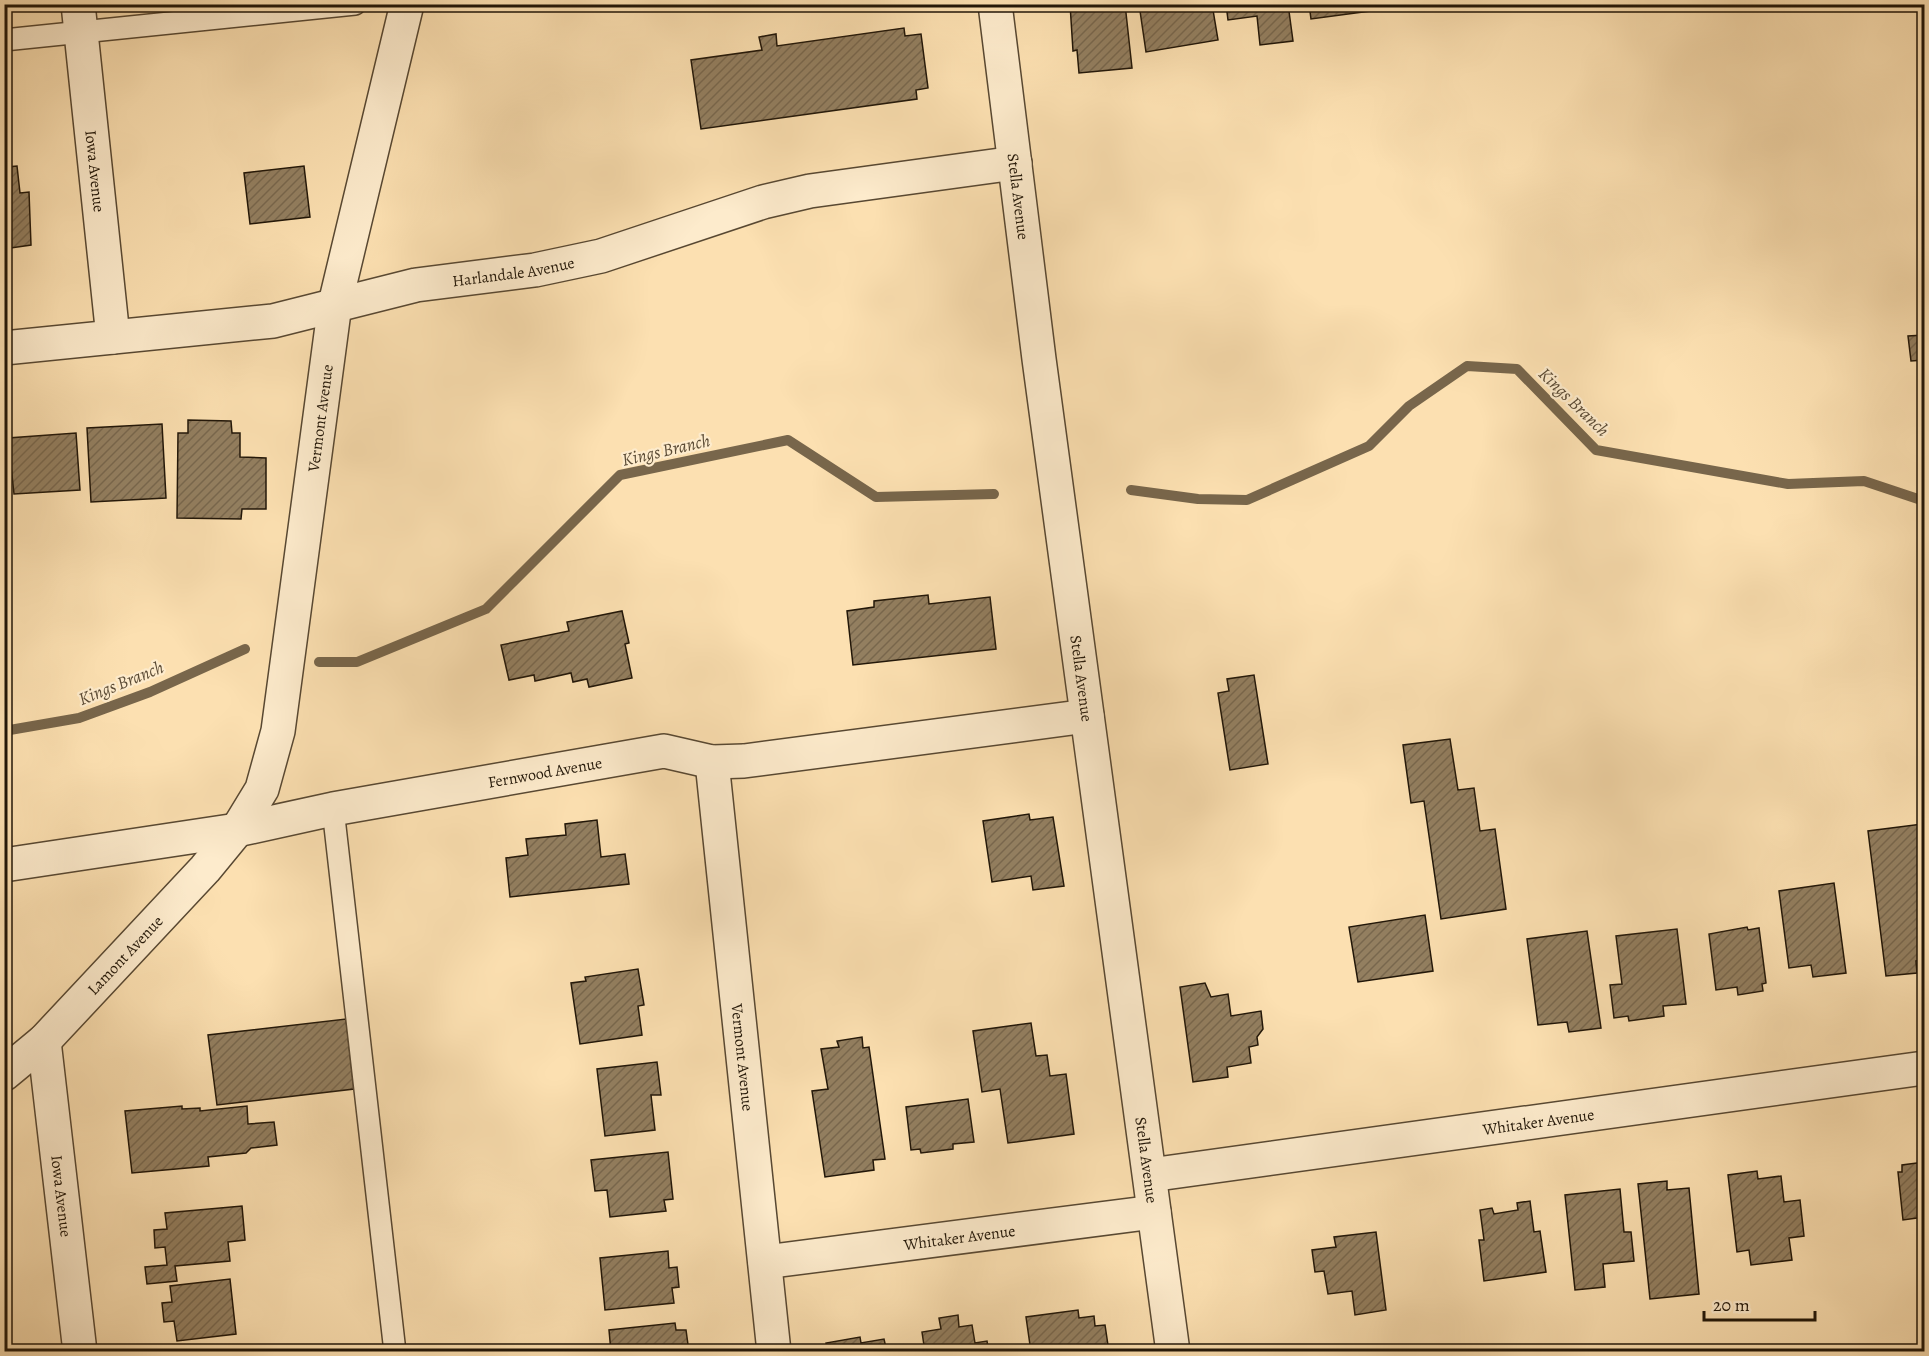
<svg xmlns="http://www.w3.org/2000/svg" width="1929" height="1356" font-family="Alegreya,serif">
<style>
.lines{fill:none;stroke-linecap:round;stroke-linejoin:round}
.stream{stroke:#78664b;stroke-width:10}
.building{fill:url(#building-hatch);stroke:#211608;stroke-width:1.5}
.lane-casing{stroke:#584832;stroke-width:24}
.street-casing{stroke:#584832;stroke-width:36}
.lane{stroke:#fdebcc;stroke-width:21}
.street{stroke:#fdebcc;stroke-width:33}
.labels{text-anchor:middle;stroke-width:4.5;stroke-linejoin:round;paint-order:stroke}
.street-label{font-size:16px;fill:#211608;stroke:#fdebcc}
.water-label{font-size:18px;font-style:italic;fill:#5b4b35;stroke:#fdebcc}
</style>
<defs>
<pattern id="building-hatch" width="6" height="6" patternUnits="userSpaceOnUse" patternTransform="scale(1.5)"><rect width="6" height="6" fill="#937f60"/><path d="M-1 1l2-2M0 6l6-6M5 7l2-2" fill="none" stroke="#78674d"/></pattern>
</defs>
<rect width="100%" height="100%" fill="#fce0b1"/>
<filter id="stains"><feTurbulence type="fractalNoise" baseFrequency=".00333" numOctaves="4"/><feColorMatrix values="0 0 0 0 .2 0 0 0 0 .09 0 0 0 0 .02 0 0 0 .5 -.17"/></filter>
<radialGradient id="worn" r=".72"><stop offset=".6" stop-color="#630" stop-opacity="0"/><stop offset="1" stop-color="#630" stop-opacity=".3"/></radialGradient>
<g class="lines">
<!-- stream -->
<path class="stream" d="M1131,490L1198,499L1247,500L1369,446L1409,406L1467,366L1517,369L1596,450L1788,484L1864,481L1924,501
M319,662H357L486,609L620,475L788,440L876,497L994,494
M4,731L79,718L150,692L245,649"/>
</g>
<!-- building -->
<path class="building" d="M1070,4H1125L1132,68L1079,73L1077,50L1073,51Z
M1139,4H1212L1218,40L1146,52Z
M1226,4H1288L1293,41L1260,45L1257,16L1228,20Z
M1309,4H1384L1385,9L1311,19Z
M904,28L905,36L921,34L928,88L916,90L917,99L701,129L691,60L762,50L759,37L776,34L777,46Z
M4,156L6,167L17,166L20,193L29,192L31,245L4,249Z
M304,166L310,217L250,224L244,173Z
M1924,335V360L1911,361L1908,336Z
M188,420L231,421L232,433H240V457L266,458V509H242L241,519L177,518L178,433H188Z
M162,424L166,498L91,502L87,428Z
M76,433L80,490L14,494L8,438Z
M928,595L929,604L990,597L996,649L853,665L847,611L874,607V601Z
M622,611L629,643L625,644L632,678L589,687L587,679L573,682L571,673L535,681L534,675L509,680L501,645L569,631L567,622Z
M1254,675L1268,764L1230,770L1218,693L1229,691L1227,679Z
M1450,739L1458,790L1474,788L1480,831L1495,829L1506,909L1441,919L1424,801L1411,803L1403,745Z
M1029,814L1030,820L1053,817L1064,886L1033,890L1031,876L992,882L983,821Z
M597,820L601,857L625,854L629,884L510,897L506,858L528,855L526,839L566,835L565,824Z
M1922,824L1924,960L1916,961L1917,973L1886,976L1868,831Z
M1834,883L1846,973L1813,977L1811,965L1789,968L1779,891Z
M1425,915L1433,971L1358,982L1349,927Z
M1747,927L1748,930L1759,928L1766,983L1762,984L1763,991L1738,995L1737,987L1716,990L1709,934Z
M1677,929L1686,1004L1663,1006L1664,1016L1629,1021L1628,1016L1614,1018L1610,985L1622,984L1616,936Z
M1587,931L1601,1028L1569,1032L1567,1022L1538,1025L1527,939Z
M638,969L644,1005L638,1006L642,1035L580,1044L571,983L586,981L585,977Z
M1205,983L1211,997L1228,994L1231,1016L1261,1011L1263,1029L1257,1037L1258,1045L1249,1047L1251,1063L1227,1067L1228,1077L1193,1082L1180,987Z
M346,1019L354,1089L217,1105L208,1035Z
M1031,1023L1036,1056L1047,1055L1050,1076L1066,1074L1074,1134L1008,1143L1000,1089L982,1092L973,1031Z
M862,1037L863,1048L869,1047L885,1159L873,1160L874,1170L825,1177L812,1091L828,1089L821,1049L839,1047L837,1041Z
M657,1062L661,1095H651L655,1130L605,1136L597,1069Z
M968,1099L974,1142L953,1144V1149L921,1153L920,1149L911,1150L906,1107Z
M182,1106V1109L200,1108V1111L247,1106L248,1124L274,1122L277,1145L251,1148L246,1153L208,1157L209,1166L132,1173L125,1111Z
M668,1152L673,1199L664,1200L666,1211L610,1217L607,1190L595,1191L591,1160Z
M1924,1162V1217L1903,1220L1898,1172H1902V1165Z
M1757,1171L1758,1179L1781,1176L1784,1202L1800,1200L1804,1236L1789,1238L1792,1260L1751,1265L1749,1250L1737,1252L1728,1175Z
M1667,1181V1190L1689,1188L1699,1294L1650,1299L1638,1184Z
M1620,1189L1624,1232H1631L1634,1261L1603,1264L1605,1287L1575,1290L1565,1195Z
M1530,1201L1534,1232L1540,1231L1546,1272L1484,1281L1479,1240H1484L1480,1210L1492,1208L1494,1214L1518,1210L1517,1203Z
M242,1206L245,1240L228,1242L230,1261L175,1266L177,1281L147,1284L145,1267L167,1265L165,1247L155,1248L154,1230L167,1229L165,1213Z
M1376,1232L1386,1310L1355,1315L1352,1291L1328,1294L1324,1271L1315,1272L1312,1250L1336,1247L1334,1237Z
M668,1251L669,1268L677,1267L679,1287L672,1288L674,1303L605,1310L600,1258Z
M230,1279L236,1334L177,1341L174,1321L164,1322L162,1303L172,1302L170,1286Z
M1078,1310L1079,1318L1094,1316L1095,1326L1105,1325L1109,1352H1031L1026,1317Z
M958,1315L959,1327L972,1325L975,1343L987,1341L989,1352H925L922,1332L941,1329L939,1318Z
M675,1323L676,1330H686L689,1352H611L609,1330Z
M860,1337L861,1343L884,1339L887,1352H828L826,1343Z"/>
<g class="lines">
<defs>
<path id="lane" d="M4,40L355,4
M333,809L395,1352"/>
<g id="street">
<path id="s1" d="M78,4L113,337"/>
<path id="s2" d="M995,4L1039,359L1173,1352"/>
<path id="s3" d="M4,348L273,321L416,285L535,270L601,256L763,202L810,191L1015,163"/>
<path id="s4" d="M712,762L774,1352"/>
<path id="s5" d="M4,865L237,830L333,809L664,751L712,762L744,761L1087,716"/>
<path id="s6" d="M44,1041L80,1352"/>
<path id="s7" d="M4,1074L44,1041L205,869L237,830L262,789L278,731L335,304L407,4"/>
<path id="s8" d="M1150,1175L1924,1068"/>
<path id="s9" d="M765,1262L1154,1212"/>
</g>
</defs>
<!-- lane casing -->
<use href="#lane" class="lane-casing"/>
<!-- street casing -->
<use href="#street" class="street-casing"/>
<!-- lane -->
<use href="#lane" class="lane"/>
<!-- street -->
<use href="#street" class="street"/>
</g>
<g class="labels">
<!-- street labels -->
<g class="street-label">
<text dy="6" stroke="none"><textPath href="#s1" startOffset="168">Iowa Avenue</textPath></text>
<text dy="6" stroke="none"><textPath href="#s2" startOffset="194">Stella Avenue</textPath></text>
<text dy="6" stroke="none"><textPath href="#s3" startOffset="516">Harlandale Avenue</textPath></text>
<text dy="6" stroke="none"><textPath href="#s7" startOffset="762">Vermont Avenue</textPath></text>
<text dy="6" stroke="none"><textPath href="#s2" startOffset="680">Stella Avenue</textPath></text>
<text dy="6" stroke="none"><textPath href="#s5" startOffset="549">Fernwood Avenue</textPath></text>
<text dy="6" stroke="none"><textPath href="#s7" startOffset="170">Lamont Avenue</textPath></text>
<text dy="6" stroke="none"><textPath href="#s4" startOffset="297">Vermont Avenue</textPath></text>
<text dy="6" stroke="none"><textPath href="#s8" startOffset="392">Whitaker Avenue</textPath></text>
<text dy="6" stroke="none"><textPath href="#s2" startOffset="1166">Stella Avenue</textPath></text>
<text dy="6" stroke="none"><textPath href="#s6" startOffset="156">Iowa Avenue</textPath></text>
<text dy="6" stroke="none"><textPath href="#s9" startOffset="196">Whitaker Avenue</textPath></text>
</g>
<!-- water labels -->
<g class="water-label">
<text transform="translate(1574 402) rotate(44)" y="6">Kings Branch</text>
<text transform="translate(666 450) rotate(-13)" y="6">Kings Branch</text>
<text transform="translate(121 683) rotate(-22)" y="6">Kings Branch</text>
</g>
</g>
<!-- margin -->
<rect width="1929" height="1356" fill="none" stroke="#fce0b1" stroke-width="24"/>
<rect x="6" y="6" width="1917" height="1344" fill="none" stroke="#211608" stroke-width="3"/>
<rect x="12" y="12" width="1905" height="1332" fill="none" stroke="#211608" stroke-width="1.5"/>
<!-- scale -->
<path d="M1704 1311v9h111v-9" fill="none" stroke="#211608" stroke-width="3"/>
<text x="1713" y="1311" font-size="18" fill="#211608" stroke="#fdebcc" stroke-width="4.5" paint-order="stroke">20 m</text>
<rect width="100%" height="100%" filter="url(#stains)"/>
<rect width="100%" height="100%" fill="url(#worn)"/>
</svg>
